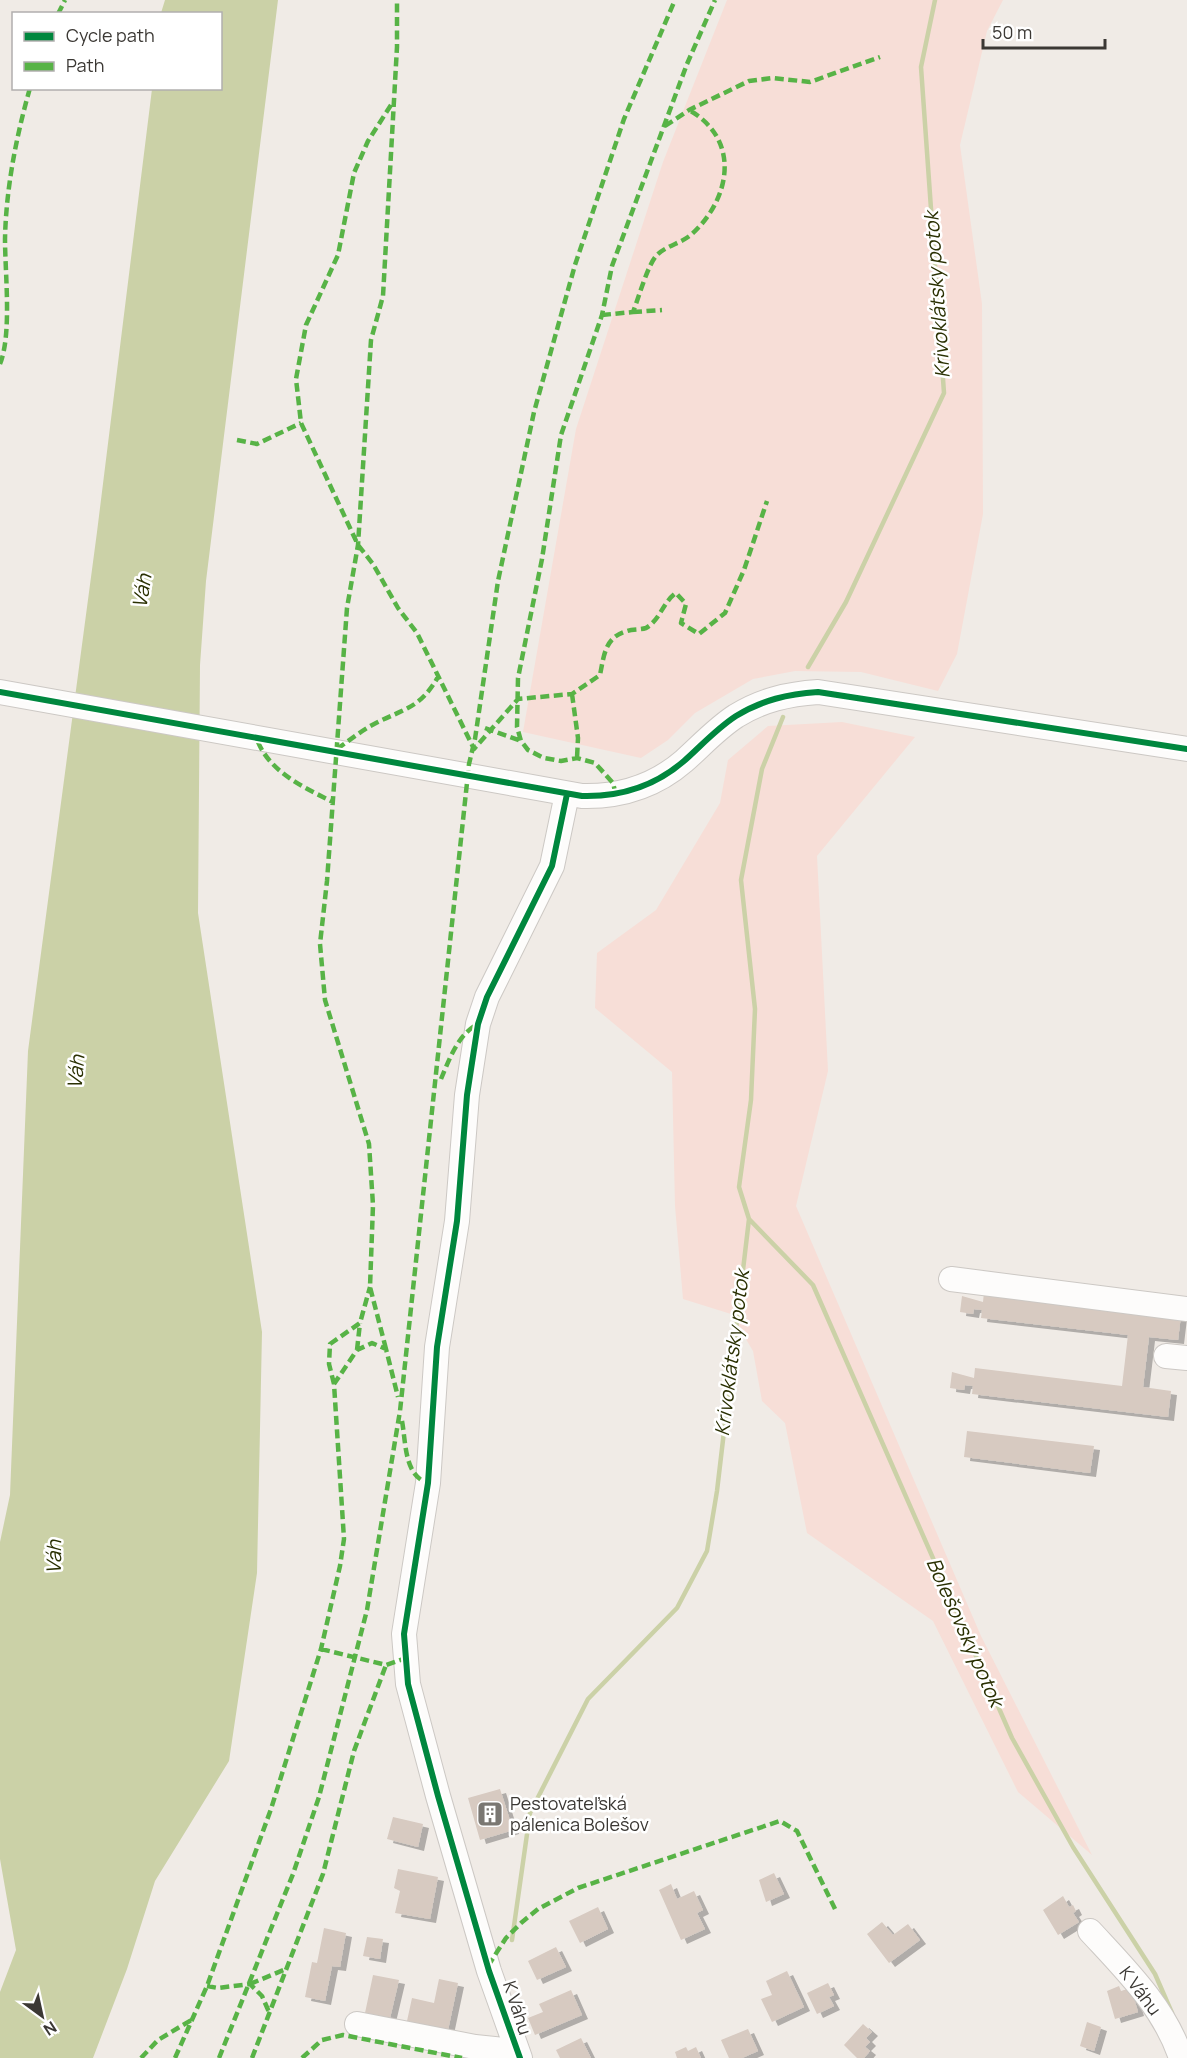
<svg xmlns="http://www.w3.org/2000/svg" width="1187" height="2058" font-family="Manrope,sans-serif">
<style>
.green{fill:#f7ded7}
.water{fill:#cbd1a7}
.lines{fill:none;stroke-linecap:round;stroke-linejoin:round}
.stream{stroke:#cbd1a7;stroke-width:4.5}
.building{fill:#d7cac1;filter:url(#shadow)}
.minor-casing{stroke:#ccc8c4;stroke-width:26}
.minor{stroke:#fdfcfb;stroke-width:24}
.quiet{stroke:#57b346;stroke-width:4.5;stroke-dasharray:9 4.5;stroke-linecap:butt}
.cycleway-casing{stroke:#fff;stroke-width:10}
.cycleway{stroke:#00873e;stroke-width:6}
.labels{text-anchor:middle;stroke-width:5;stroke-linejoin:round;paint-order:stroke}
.poi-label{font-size:18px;fill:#3b3834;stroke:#fff;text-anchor:start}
.street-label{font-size:18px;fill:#3b3834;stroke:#fff}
.water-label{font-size:20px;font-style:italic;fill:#2a3002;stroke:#fff}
</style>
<defs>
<filter id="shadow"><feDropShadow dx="6" dy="4" stdDeviation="0" flood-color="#0004"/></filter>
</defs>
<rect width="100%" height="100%" fill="#f0ebe6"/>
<!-- green -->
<path class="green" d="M727,0H1003L987,31L960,145L982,304L983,514L957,654L938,691L861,672L795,671L753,679L695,713L668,740L641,758L523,732L576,429L663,162Z
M842,722L915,737L817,856L828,1071L796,1206L981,1636L1092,1855L1018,1792L933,1621L807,1533L785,1423L762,1401L753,1351L731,1314L683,1299L675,1206L672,1072L595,1008L597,953L656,910L720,803L728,760L768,726Z"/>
<!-- water -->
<path class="water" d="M165,0H278L206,581L200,665L198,913L262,1332L257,1573L229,1761L155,1881L127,1969L93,2058H0V1992L16,1950L0,1859V1542L10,1495L28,1051L97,532L152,89L220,88V14L161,13Z"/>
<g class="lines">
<!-- stream -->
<path class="stream" d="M808,667L846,602L944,393L921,67L935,0
M749,1219L813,1285L1012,1738L1073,1847L1155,1974L1172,2013
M512,1940L530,1813L588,1699L677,1608L707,1551L717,1491L749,1219L739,1187L751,1100L755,1009L741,880L762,769L783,717"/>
</g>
<!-- building -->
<path class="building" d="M984,1292L1181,1315L1178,1340L1149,1337L1143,1387L1171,1391L1168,1417L972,1394L973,1386L965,1385L964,1390L950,1388L952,1372L974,1378L975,1368L1122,1386L1128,1335L981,1318L982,1310L974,1309L973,1314L960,1312L962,1296L983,1302Z
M967,1431L1094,1446L1090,1473L964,1457Z
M500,1789L513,1830L480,1840L468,1798Z
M393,1817L423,1824L418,1847L387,1839Z
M398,1869L438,1877L430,1919L395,1913L400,1891L394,1888Z
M774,1873L784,1894L766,1902L759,1880Z
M671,1884L677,1899L694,1891L703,1910L697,1913L705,1929L681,1940L659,1890Z
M1063,1896L1069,1907L1073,1905L1076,1911L1073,1913L1079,1922L1058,1935L1043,1910Z
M598,1907L608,1929L580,1943L569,1921Z
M882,1922L893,1935L908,1924L920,1940L889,1963L867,1934Z
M324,1928L346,1933L340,1967L332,1966L325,2001L305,1997L312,1962L317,1963Z
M367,1937L383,1939L380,1959L363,1956Z
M556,1947L566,1967L537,1980L528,1961Z
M787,1971L804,2007L772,2022L761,1999L772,1995L766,1981Z
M373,1975L399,1980L390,2018L365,2013Z
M439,1979L458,1983L448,2030L407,2021L412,1998L434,2003Z
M828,1983L834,1995L829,1997L834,2006L817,2014L807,1993Z
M1119,1986L1121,1991L1131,1988L1138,2012L1115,2019L1107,1991Z
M571,1990L582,2015L535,2035L528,2018L543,2012L539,2004Z
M1087,2022L1101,2027L1094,2051L1080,2046Z
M863,2024L872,2032L866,2038L870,2042L865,2047L870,2051L864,2058H857L844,2045Z
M748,2029L758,2051L742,2058H729L721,2040Z
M581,2038L591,2058H560L556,2050Z
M686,2047L688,2051L696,2047L701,2058H677L675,2052Z"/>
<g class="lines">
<defs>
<path id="minor" d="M0,692L582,796C620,797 654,787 684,761C701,746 716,729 736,716C762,700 788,694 818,692L1187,749
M951,1279L1187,1309
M1166,1356L1187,1358
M1090,1931C1125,1969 1165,2008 1181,2058
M357,2024L475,2047L515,2051
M520,2058L489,1971L438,1796L408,1684L404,1634L428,1483L437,1347L457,1221L467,1095L478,1024L487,997L552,866L567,794"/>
</defs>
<!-- minor casing -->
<use href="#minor" class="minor-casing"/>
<!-- minor -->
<use href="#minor" class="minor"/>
<!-- quiet -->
<path class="quiet" d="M58,14L65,0
M391,105L368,141L354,173L338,255L306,325L296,379L301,423L358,545L373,564L398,608L417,633L474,749L518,699L572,694L600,675C604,655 605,637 627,631C633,629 640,630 646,628C660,620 663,602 676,593L686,604L681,623L699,634L725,613L744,570L767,501
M665,126L689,110L749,81L773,78L810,82L880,57
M633,312L662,310
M602,315L633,312C639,297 647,267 656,256C665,246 682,243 692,234C732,197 740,139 689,110
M0,364C12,334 5,273 5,239C6,189 16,137 30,88
M237,440L257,444L301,423
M572,694L578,738L577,758
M485,728L521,741
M258,742C271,773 305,788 333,802
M337,749C350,740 362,730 376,723C406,708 420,708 438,677
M616,795L613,783L595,763L577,758L561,761L544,758L528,750L521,741L517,727L518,678L542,559L561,435L602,315L612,266L687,64L715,0
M441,1079C449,1060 458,1034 478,1024
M386,1349L370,1287L373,1205L369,1144L325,1000L320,944L327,881L347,608L358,545L371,340L383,296L397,47V0
M357,1350L360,1323
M334,1384L329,1364L330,1344L360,1323L370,1287
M402,1421C406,1442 404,1476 428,1483
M321,1649L386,1665L406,1658
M488,1966L506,1938L521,1923L538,1909L578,1888L780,1821L797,1831L837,1913
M250,1984L286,1969
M207,1986L218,1988L250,1984L262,1996L269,2012
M141,2058L158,2040L193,2019
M175,2058L207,1986L271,1809L321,1649L340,1566L344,1539L334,1384L357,1350L372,1343L386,1349L398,1397
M219,2058L293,1874L319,1797L367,1610L400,1411L469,764L475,739L498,581L534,412L575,265L624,119L675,0
M252,2058L323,1874L354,1751L386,1665
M302,2058L322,2040L343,2035L462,2058"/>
<defs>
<path id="cycleway" d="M0,692L582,796C620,797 654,787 684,761C701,746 716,729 736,716C762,700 788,694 818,692L1187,749
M520,2058L489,1971L438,1796L408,1684L404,1634L428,1483L437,1347L457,1221L467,1095L478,1024L487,997L552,866L567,794"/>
</defs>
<!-- cycleway casing -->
<use href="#cycleway" class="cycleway-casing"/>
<!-- cycleway -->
<use href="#cycleway" class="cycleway"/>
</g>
<!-- icons -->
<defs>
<symbol id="building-square" viewBox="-11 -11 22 22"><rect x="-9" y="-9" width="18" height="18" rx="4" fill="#7a7772" stroke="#fff"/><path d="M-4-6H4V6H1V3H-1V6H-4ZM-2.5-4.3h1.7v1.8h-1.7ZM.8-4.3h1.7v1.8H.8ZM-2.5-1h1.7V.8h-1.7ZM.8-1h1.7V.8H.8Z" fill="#fff"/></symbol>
</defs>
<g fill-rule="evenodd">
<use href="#building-square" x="475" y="1799" width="30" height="30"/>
</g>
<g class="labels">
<!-- poi labels -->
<g class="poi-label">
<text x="510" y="1810">Pestovateľská<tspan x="510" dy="21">pálenica Bolešov</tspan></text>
</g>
<!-- street labels -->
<g class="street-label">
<text transform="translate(1140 1991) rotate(53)" y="6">K Váhu</text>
<text transform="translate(517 2008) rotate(72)" y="6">K Váhu</text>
</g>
<!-- water labels -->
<g class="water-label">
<text transform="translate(937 295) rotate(-94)" y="7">Krivoklátsky potok</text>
<text transform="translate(142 591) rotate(-81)" y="7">Váh</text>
<text transform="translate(76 1072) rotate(-85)" y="7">Váh</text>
<text transform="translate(732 1353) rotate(-83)" y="7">Krivoklátsky potok</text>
<text transform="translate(54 1557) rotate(-89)" y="7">Váh</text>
<text transform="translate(965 1632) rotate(66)" y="7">Bolešovský potok</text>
</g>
</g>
<!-- legend -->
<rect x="12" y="12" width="210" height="78" fill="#ffffff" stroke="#b1afae" stroke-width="1.5"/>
<rect x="24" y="32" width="30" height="9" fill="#00873e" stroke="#b1afae" stroke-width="1.5"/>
<text x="66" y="42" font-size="18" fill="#3b3834">Cycle path</text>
<rect x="24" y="62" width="30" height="9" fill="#57b346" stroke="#b1afae" stroke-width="1.5"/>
<text x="66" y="72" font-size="18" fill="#3b3834">Path</text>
<!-- north arrow -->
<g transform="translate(42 2016) rotate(147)" stroke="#ffffff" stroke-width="4.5" paint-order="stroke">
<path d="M0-4.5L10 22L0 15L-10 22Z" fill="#3b3834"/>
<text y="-9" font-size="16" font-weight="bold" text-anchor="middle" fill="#3b3834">N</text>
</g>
<!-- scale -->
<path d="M983 39v9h122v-9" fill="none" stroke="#3b3834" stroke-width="3"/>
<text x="992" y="39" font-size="18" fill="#3b3834" stroke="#ffffff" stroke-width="4.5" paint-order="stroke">50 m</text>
</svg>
